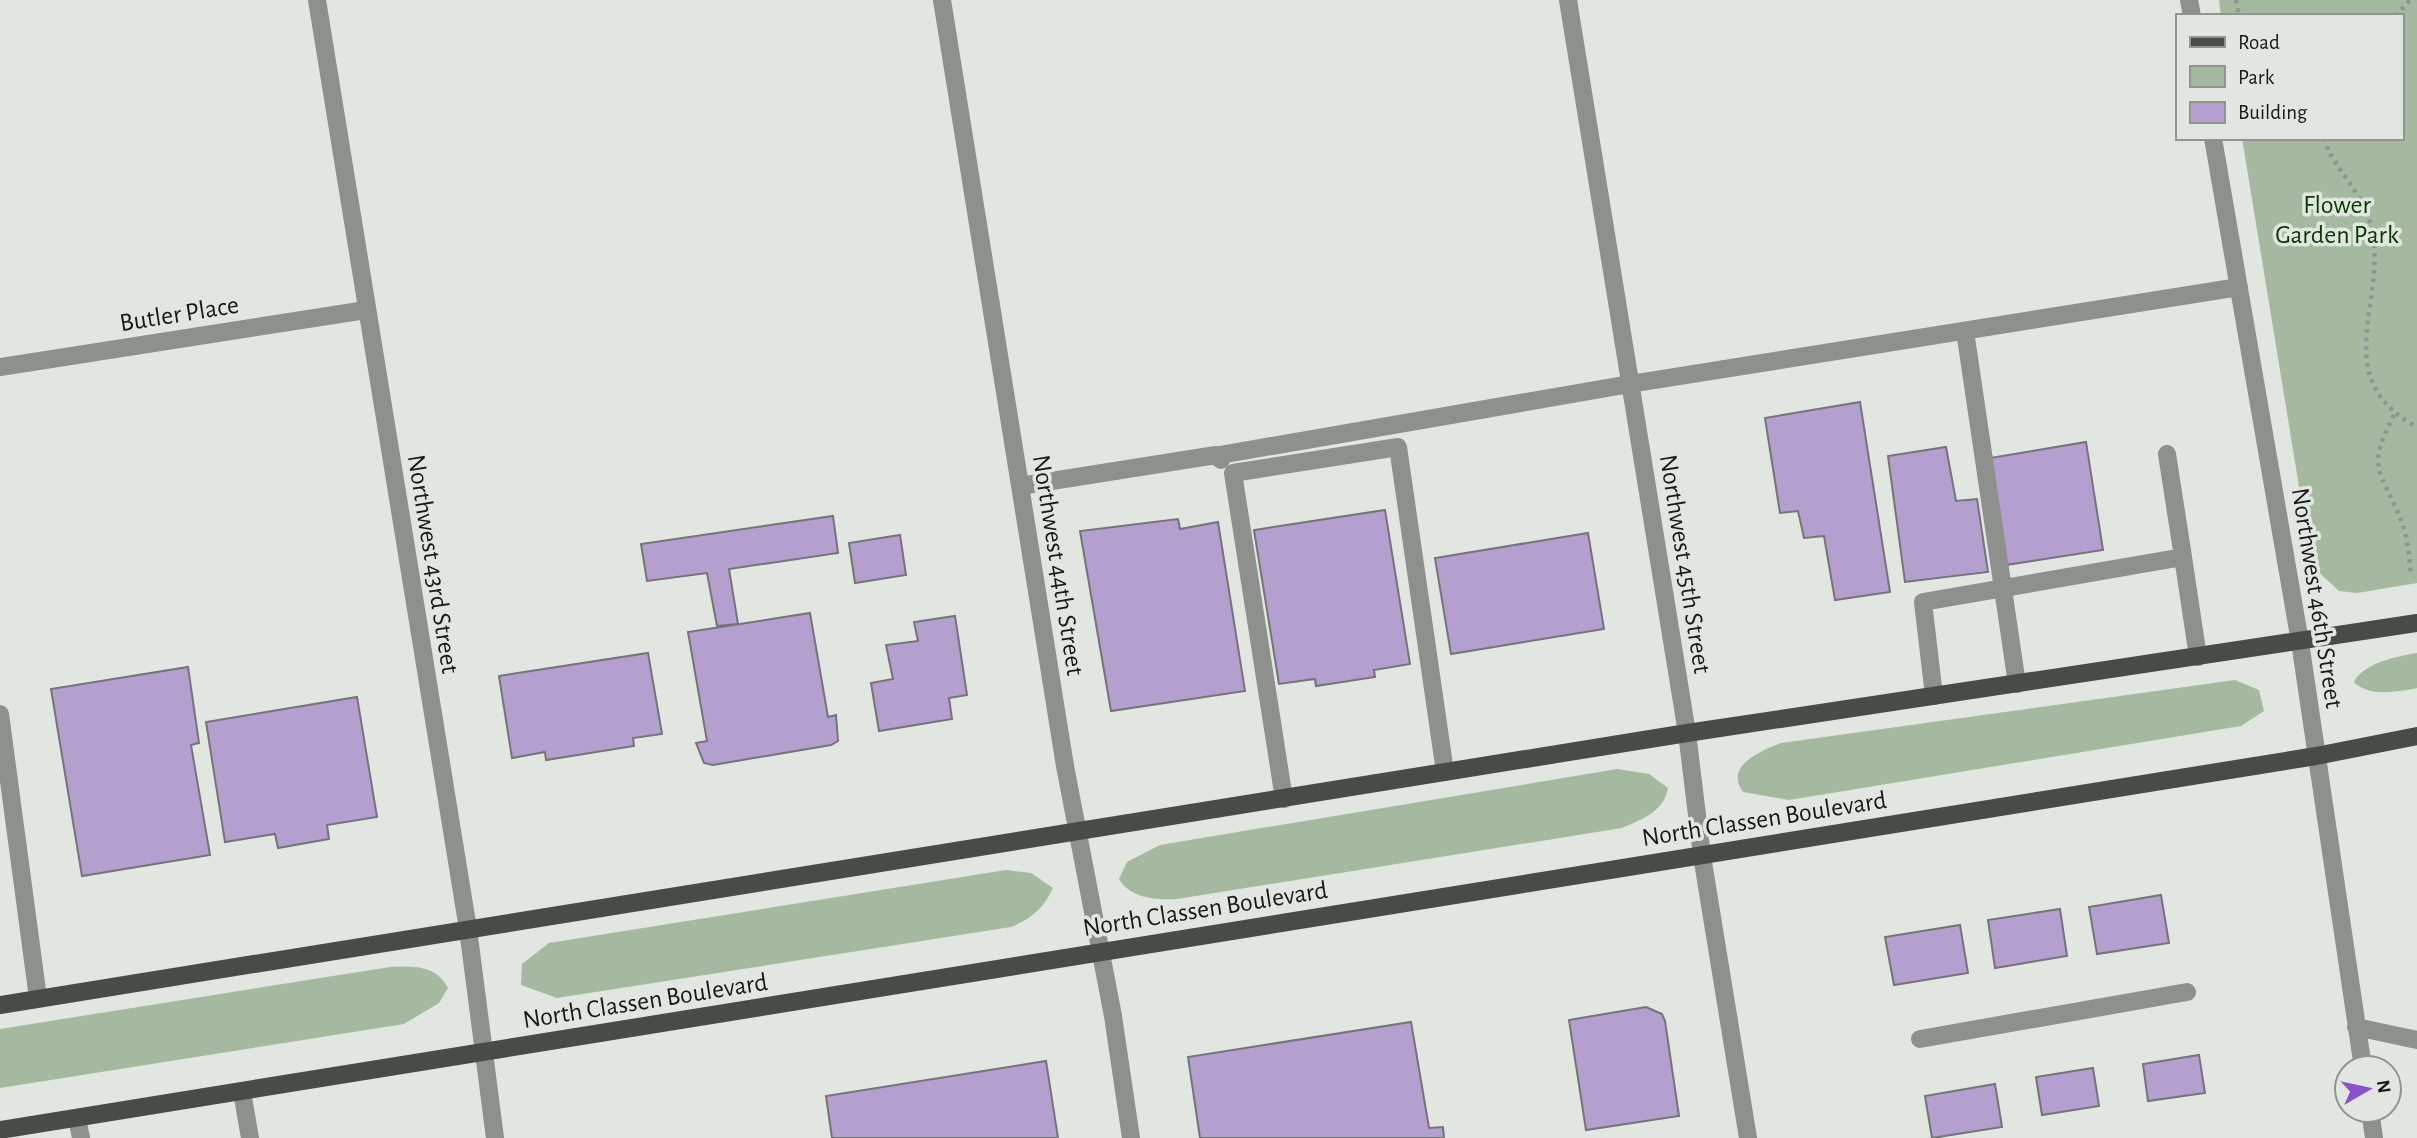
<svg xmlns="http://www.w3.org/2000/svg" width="2417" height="1138" font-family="'Alegreya Sans',sans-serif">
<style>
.green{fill:#a4b9a0}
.building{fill:#b3a0ce;stroke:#76737a;stroke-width:2}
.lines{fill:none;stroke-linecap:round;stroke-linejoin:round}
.path{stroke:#90948f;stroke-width:4.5;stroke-dasharray:3.5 5;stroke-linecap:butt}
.minor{stroke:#8d908d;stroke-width:18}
.major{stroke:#484b47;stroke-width:18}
.labels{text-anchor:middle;stroke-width:7;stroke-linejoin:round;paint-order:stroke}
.park-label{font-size:26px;fill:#0a3a00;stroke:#e1e6e0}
.street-label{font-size:26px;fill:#191a18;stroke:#e1e6e0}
</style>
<rect width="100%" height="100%" fill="#e1e6e0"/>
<!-- green -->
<path class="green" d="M2219,0H2417V583L2357,593L2339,591L2312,566L2242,138H2401V16H2221Z
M2417,653V688C2398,692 2368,697 2354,682C2363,663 2398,656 2417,653Z
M2235,680L2259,690L2264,711L2241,726L1789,800L1743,792C1724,766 1760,751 1781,743Z
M1617,769L1649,774L1668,788C1664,812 1642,819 1622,828L1177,899C1157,900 1131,899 1119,879L1127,862L1160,845Z
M1006,870L1031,873L1053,888C1044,908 1031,919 1011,927L557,998L521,985L522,964L549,943Z
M390,967C413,966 436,965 448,988L439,1003L404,1024L0,1088V1029Z"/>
<!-- building -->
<path class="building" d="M1860,402L1890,592L1835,600L1824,536L1804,538L1798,511L1780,513L1765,418Z
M2086,442L2103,550L2006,565L1990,458Z
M1946,447L1956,501L1977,499L1988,572L1905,582L1888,456Z
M1385,510L1410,664L1374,670L1375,677L1316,686L1315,679L1279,684L1254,530Z
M833,516L838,553L729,569L738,624L717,626L707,573L647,581L641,544Z
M1178,519L1180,529L1218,522L1245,691L1111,711L1080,531Z
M1588,533L1604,629L1451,654L1435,558Z
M900,535L906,575L855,583L849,543Z
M810,613L828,717L836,715L838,741L831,745L713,765L704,763L696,743L707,741L688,632Z
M955,616L967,695L949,698L952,719L879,731L871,683L893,679L886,645L918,641L914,622Z
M648,653L662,734L633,738L634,746L546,760L545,752L512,758L499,676Z
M188,667L199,743L191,745L210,855L82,876L51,689Z
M357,697L377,817L327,825L329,839L278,848L275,834L225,842L206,722Z
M2161,895L2169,943L2097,954L2089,907Z
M2060,909L2067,956L1995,968L1988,920Z
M1960,925L1968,973L1894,985L1885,937Z
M1646,1007L1662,1014L1665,1021L1679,1116L1586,1130L1569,1020Z
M1411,1022L1429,1128L1443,1127L1444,1138H1200L1188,1057Z
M2199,1055L2205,1093L2148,1101L2143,1064Z
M1046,1061L1058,1138H832L826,1096Z
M2093,1068L2099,1106L2042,1115L2036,1077Z
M1995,1084L2002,1127L1932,1138L1925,1096Z"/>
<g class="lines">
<!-- path -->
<path class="path" d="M2236,0L2239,16
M2396,16L2410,0
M2325,138L2328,150C2340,172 2361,195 2369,219C2394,295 2322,376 2417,427
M2394,415C2365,470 2381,470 2401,520C2408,537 2409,556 2411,574"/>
<!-- minor -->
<path class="minor" d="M317,0L468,929L495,1138
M942,0L1065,766L1113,1016L1131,1138
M1568,0L1687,733L1702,856L1748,1138
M2189,0L2192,16
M2213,138L2300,642L2363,1068
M1965,331L2017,684
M0,367L366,310
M2167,454L2183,557
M1214,456L1630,384L2239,287
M1020,486L1216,455L1221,460
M1934,696L1923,602L2183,557L2198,657
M0,714L38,998
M1284,799L1233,473L1398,447L1445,772
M2356,1027L2417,1040
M1920,1039L2187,992
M242,1092L250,1138
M2370,1110L2374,1138
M77,1118L81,1138"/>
<!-- major -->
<path class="major" d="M0,1005L1687,733L2417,623
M0,1130L2316,756L2417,736"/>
</g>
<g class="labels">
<!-- park labels -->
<g class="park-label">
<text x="2337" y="213">Flower<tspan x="2337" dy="30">Garden Park</tspan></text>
</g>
<!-- street labels -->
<g class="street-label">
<text transform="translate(179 313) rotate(-9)" y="9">Butler Place</text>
<text transform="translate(434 564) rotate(81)" y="9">Northwest 43rd Street</text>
<text transform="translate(1686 564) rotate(81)" y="9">Northwest 45th Street</text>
<text transform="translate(1059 565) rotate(81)" y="9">Northwest 44th Street</text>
<text transform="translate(2318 598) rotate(81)" y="9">Northwest 46th Street</text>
<text transform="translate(1764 818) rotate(-9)" y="9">North Classen Boulevard</text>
<text transform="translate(1205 908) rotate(-9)" y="9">North Classen Boulevard</text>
<text transform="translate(645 1000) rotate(-9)" y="9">North Classen Boulevard</text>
</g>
</g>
<!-- legend -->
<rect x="2176" y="14" width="228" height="126" fill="#e1e6e0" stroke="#919490" stroke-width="2"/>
<rect x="2190" y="37" width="35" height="10" fill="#484b47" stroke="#919490" stroke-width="2"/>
<text x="2238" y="49" font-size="21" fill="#191a18">Road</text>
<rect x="2190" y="66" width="35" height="21" fill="#a4b9a0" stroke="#919490" stroke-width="2"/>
<text x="2238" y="84" font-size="21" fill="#191a18">Park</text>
<rect x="2190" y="102" width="35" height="21" fill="#b3a0ce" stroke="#919490" stroke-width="2"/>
<text x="2238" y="119" font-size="21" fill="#191a18">Building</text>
<!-- north arrow -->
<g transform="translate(2368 1089) rotate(81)"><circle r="33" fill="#e1e6e0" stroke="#919490" stroke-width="2"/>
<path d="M0-5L12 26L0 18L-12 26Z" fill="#8b51c8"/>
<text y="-10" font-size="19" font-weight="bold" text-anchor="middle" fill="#191a18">N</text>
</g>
</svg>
